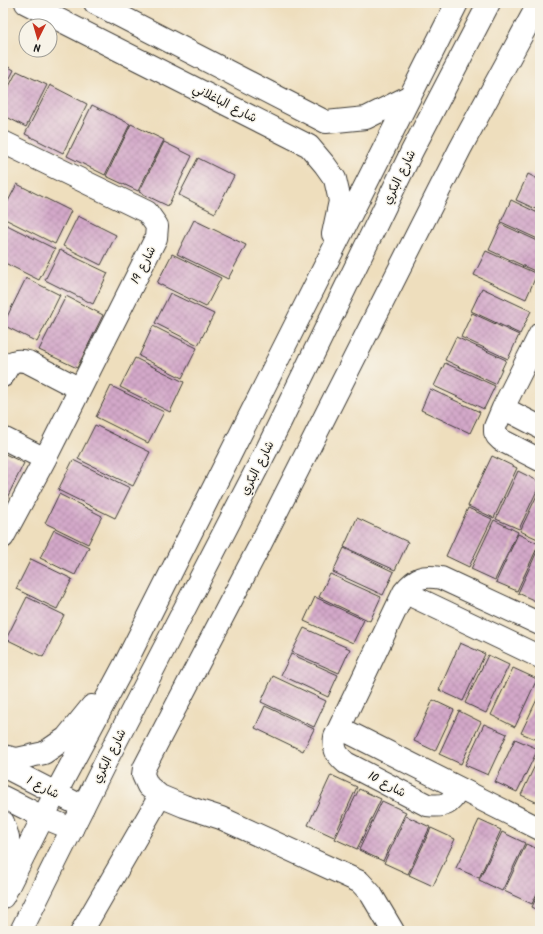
<svg xmlns="http://www.w3.org/2000/svg" width="543" height="934" font-family="Kalam,'Playpen Sans Arabic',sans-serif">
<style>
.building{fill:url(#building-cross-hatch)}
.lines{fill:none;stroke-linecap:round;stroke-linejoin:round}
.minor-casing{stroke:#3c3934;stroke-width:24}
.major-casing{stroke:#3c3934;stroke-width:24}
.minor{stroke:#fff;stroke-width:22}
.major{stroke:#fff;stroke-width:22}
.labels{text-anchor:middle;stroke-width:3;stroke-linejoin:round;paint-order:stroke}
.street-label{font-size:12px;fill:#1c1c1c;stroke:#f7f3e8}
</style>
<defs>
<pattern id="building-cross-hatch" width="8" height="8" patternUnits="userSpaceOnUse"><rect width="8" height="8" fill="#d3a8c9"/><path d="M0 0l8 8M0 8l8-8" fill="none" stroke="#b590ac"/></pattern>
</defs>
<rect width="100%" height="100%" fill="#f7f3e8"/>
<filter id="ink" filterUnits="userSpaceOnUse"><feTurbulence type="fractalNoise" baseFrequency=".025" numOctaves="2"/><feDisplacementMap in="SourceGraphic" scale="8" xChannelSelector="R" yChannelSelector="G"/><feConvolveMatrix kernelMatrix="1 2 1 2 8 2 1 2 1" color-interpolation-filters="sRGB"/></filter>
<filter id="wash" filterUnits="userSpaceOnUse"><feTurbulence type="fractalNoise" baseFrequency=".012" numOctaves="4" result="noise"/><feDisplacementMap in="SourceGraphic" scale="16" xChannelSelector="R" yChannelSelector="G"/><feGaussianBlur stdDeviation="0.9" result="paint"/><feColorMatrix in="noise" values="0 0 0 0 0 0 0 0 0 0 0 0 0 0 0 0 0 1.4 0 .05"/><feComposite in="paint" operator="in"/></filter>
<g filter="url(#wash)">
<rect width="100%" height="100%" fill="#eedebd"/>
<g id="blocks">
<!-- building -->
<path class="building" d="M3,64L14,70L3,92Z
M17,71L47,85L26,127L3,115V98Z
M50,85L87,104L63,153L25,134Z
M92,105L130,124L105,175L67,156Z
M131,124L164,140L138,191L106,176Z
M164,142L192,156L168,206L139,192Z
M198,158L234,176L215,213L179,195Z
M528,174L540,180V211L516,200Z
M17,184L71,211L55,244L3,218V211Z
M511,200L540,214V240L501,222Z
M78,216L116,235L101,265L63,246Z
M194,220L246,245L228,279L177,254Z
M3,223L55,249L39,280L3,262Z
M501,224L540,242V271L539,273L489,250Z
M60,250L108,273L93,304L45,280Z
M486,251L537,274L526,299L474,275Z
M172,254L221,278L206,307L157,283Z
M26,278L60,295L37,342L3,325Z
M482,288L531,311L520,334L471,311Z
M170,293L214,314L198,345L155,323Z
M66,296L103,315L77,368L39,350Z
M472,313L519,335L508,359L461,337Z
M153,326L197,348L182,378L139,356Z
M456,337L506,360L495,384L445,360Z
M135,358L184,382L170,412L120,387Z
M445,363L495,386L484,409L434,386Z
M111,386L164,412L148,443L96,417Z
M430,389L480,412L470,433L421,410Z
M95,425L150,452L133,486L78,459Z
M3,453L24,463L3,506Z
M492,456L517,468L494,518L468,506Z
M73,460L130,488L115,518L58,490Z
M518,471L540,482V484L519,529L496,519Z
M540,489V540L520,531Z
M59,494L102,516L88,544L45,523Z
M468,508L492,519L469,567L446,556Z
M357,518L408,542L395,570L344,547Z
M494,520L518,532L495,580L471,569Z
M54,530L89,547L75,575L40,558Z
M518,534L539,544L517,591L496,582Z
M540,545V603L518,593Z
M344,548L394,572L383,595L333,572Z
M31,559L72,579L57,609L16,589Z
M330,574L381,597L370,621L319,597Z
M27,597L64,615L43,657L6,639Z
M315,597L364,620L353,643L304,621Z
M304,628L350,649L339,673L292,652Z
M460,643L485,654L463,701L439,690Z
M291,654L338,675L328,697L281,675Z
M488,655L509,665L486,713L465,703Z
M513,668L537,679L515,727L491,715Z
M273,676L326,701L314,727L261,702Z
M540,693V741L521,733Z
M433,700L454,710L435,751L414,741Z
M265,706L314,729L303,751L255,728Z
M459,711L481,722L461,764L439,754Z
M484,724L507,734L488,775L465,765Z
M515,739L538,749L517,792L495,782Z
M538,759L540,760V797L538,803L521,795Z
M331,775L357,787L334,837L308,825Z
M359,789L381,799L357,849L335,839Z
M382,801L406,812L383,861L359,850Z
M406,816L430,827L408,874L384,863Z
M479,820L501,830L479,878L456,868Z
M431,828L455,839L433,886L409,875Z
M502,832L525,843L502,891L479,880Z
M526,844L540,850V887L532,904L504,891Z
M540,890V911L532,907Z"/>
</g>
</g>
<g filter="url(#ink)">
<use href="#blocks" fill-opacity="0" stroke="#3c3934" stroke-width="1"/>
<g class="lines">
<defs>
<path id="minor" d="M3,142L147,212L157,226L156,238L45,459L3,537
M540,334L503,408L495,427V432L497,436L501,440L540,460
M3,376C9,363 13,358 28,362L80,389
M503,408L540,427
M3,438L45,459
M404,592L540,657
M340,728L540,829
M3,766L83,807
M459,789C450,805 445,807 427,805L346,763C337,755 333,750 335,737L404,592C416,577 423,575 441,578L540,624
M160,796L184,806L221,818L360,882L371,894L393,931
M3,797L43,817L72,829
M82,931L160,796L148,786L143,775L144,768L261,543L460,149L539,3"/>
<path id="major" d="M26,3L309,146L325,165L335,179L340,201L333,234
M95,3L326,122L366,118L410,96
M3,756L17,759L44,753L66,738L92,706
M3,822L8,837V860L4,881
M3,897L43,817L125,664L457,3
M21,931L106,761L267,449L412,151L489,3"/>
</defs>
<!-- minor casing -->
<use href="#minor" class="minor-casing"/>
<!-- major casing -->
<use href="#major" class="major-casing"/>
<!-- minor -->
<use href="#minor" class="minor"/>
<!-- major -->
<use href="#major" class="major"/>
</g>
</g>
<g class="labels">
<!-- street labels -->
<g class="street-label">
<text transform="translate(225 103) rotate(27)" y="4">شارع الباغلاني</text>
<text transform="translate(399 177) rotate(-64)" y="4">شارع البكري</text>
<text transform="translate(143 265) rotate(-63)" y="4">شارع 19</text>
<text transform="translate(257 468) rotate(-63)" y="4">شارع البكري</text>
<text transform="translate(109 756) rotate(-63)" y="4">شارع البكري</text>
<text transform="translate(387 784) rotate(28)" y="4">شارع 10</text>
<text transform="translate(43 787) rotate(27)" y="4">شارع 1</text>
</g>
</g>
<!-- margin -->
<rect width="543" height="934" fill="none" stroke="#f7f3e8" stroke-width="16"/>
<!-- north arrow -->
<g transform="translate(38 38) rotate(185)"><circle r="19" fill="#f7f3e8" stroke="#9f9d96"/>
<path d="M0-3L7 15L0 10L-7 15Z" fill="#c8321e"/>
<text y="-6" font-size="11" font-weight="bold" text-anchor="middle" fill="#1c1c1c">N</text>
</g>
</svg>
